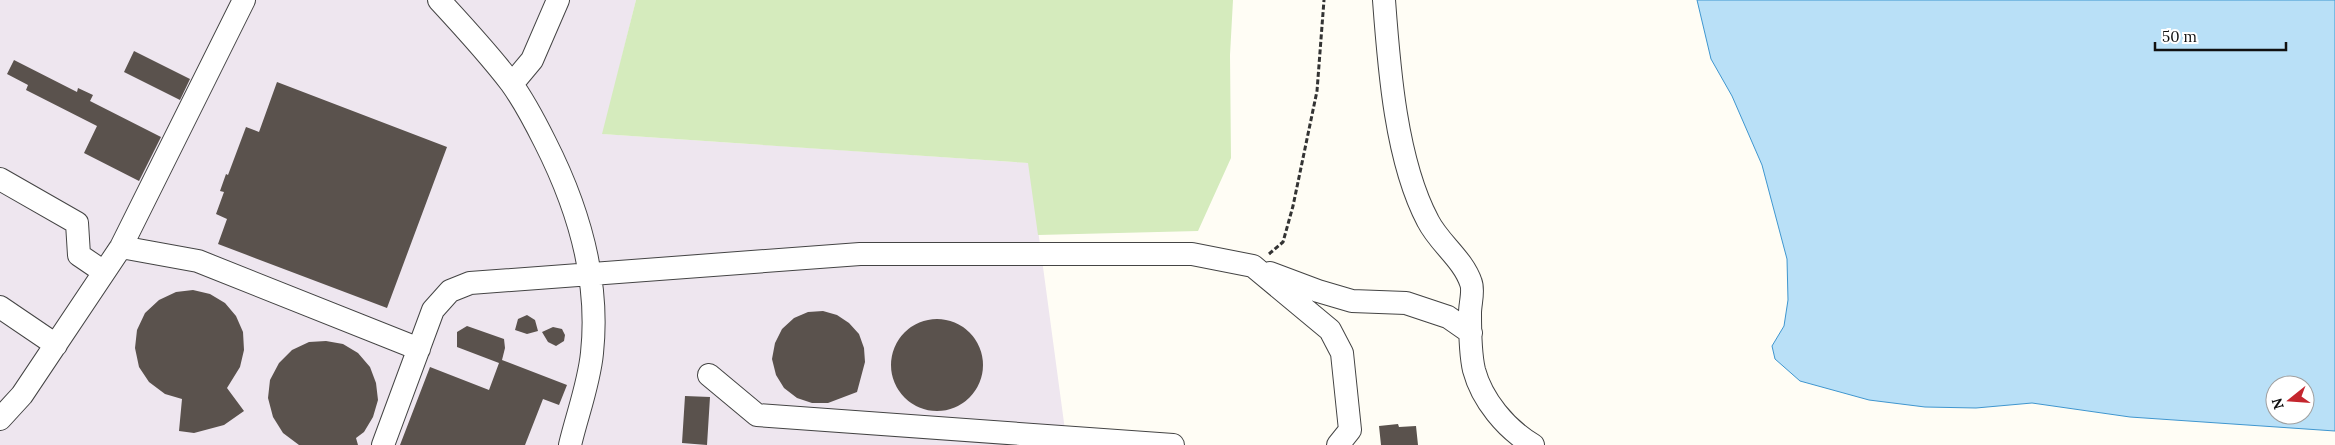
<svg xmlns="http://www.w3.org/2000/svg" width="2335" height="445" font-family="Lora,serif">
<style>
.industrial{fill:#eee6ef}
.green{fill:#d5ebbd}
.water{fill:#b9e0f7;stroke:#3f96cf;fill-rule:evenodd}
.building{fill:#5a524d}
.lines{fill:none;stroke-linecap:round;stroke-linejoin:round}
.minor-casing{stroke:#444;stroke-width:24}
.path{stroke:#333;stroke-width:3;stroke-dasharray:5 2.5;stroke-linecap:butt}
.minor{stroke:#fff;stroke-width:22}
</style>
<rect width="100%" height="100%" fill="#fffdf5"/>
<!-- industrial -->
<path class="industrial" d="M0,0H636L603,134L1029,163L1067,445H0Z"/>
<!-- green -->
<path class="green" d="M636,0H1233L1230,55L1231,158L1198,231L1038,235L1028,163L602,134Z"/>
<!-- water -->
<path class="water" d="M1697,0H2335V431L2130,417L2032,403L1976,408L1925,407L1869,400L1800,381L1775,359L1772,346L1784,326L1788,300L1787,259L1762,165L1732,96L1711,59ZM2275,385H2305V415H2275Z"/>
<!-- building -->
<path class="building" d="M134,51L190,79L180,100L124,72Z
M14,60L77,92L78,88L93,95L90,101L161,137L139,181L84,153L97,126L26,90L28,85L7,74Z
M277,82L447,147L387,308L218,244L227,219L216,214L224,192L220,191L226,174L228,175L246,127L259,132Z
M193,290L210,294L225,303L236,316L243,332L244,350L240,367L227,388L244,411L224,425L194,433L179,431L182,399L165,394L149,382L139,367L135,348L137,330L145,313L159,300L176,292Z
M823,311L837,315L849,323L859,334L864,348L865,362L857,392L828,403H812L797,398L784,388L776,375L772,359L775,343L782,329L794,318L808,312Z
M527,315L535,320L538,331L527,334L515,330L518,319Z
M891 365a46 46 0 1 1 92 0a46 46 0 1 1-92 0Z
M467,326L504,339L505,348L502,360L567,385L559,405L543,399L525,445H400L430,367L489,390L499,363L457,347V332Z
M553,327L562,329L565,335L564,341L556,346L548,342L542,332Z
M326,341L343,344L358,353L370,367L376,383L378,400L373,417L364,432L356,438L358,445H299L283,433L273,417L268,398L270,380L279,363L292,350L309,342Z
M685,396L710,397L707,445L682,443Z
M1398,424L1399,427L1416,426L1418,445H1381L1379,426Z"/>
<g class="lines">
<defs>
<path id="minor" d="M439,0C464,27 489,54 511,83C524,101 535,122 545,142C578,207 600,279 592,353C589,384 577,415 570,445
M1384,0C1389,68 1396,161 1428,221C1439,243 1463,259 1471,283C1474,291 1470,304 1470,313C1470,330 1470,353 1474,370C1482,400 1506,429 1533,445
M512,84L532,60L558,0
M0,179L77,223L79,255L104,272
M121,247L198,261L419,349
M1270,273L1318,291L1352,301L1406,303L1448,317L1471,333
M0,307L56,345
M709,375L757,415L1173,445
M0,419L22,395L121,247L244,0
M383,445L433,310L450,291L470,283L860,254H1192L1253,266L1330,330L1342,353L1350,430L1338,445"/>
</defs>
<!-- minor casing -->
<use href="#minor" class="minor-casing"/>
<!-- path -->
<path class="path" d="M1269,254L1283,242L1293,206L1317,91L1324,0"/>
<!-- minor -->
<use href="#minor" class="minor"/>
</g>
<!-- north arrow -->
<g transform="translate(2290 400) rotate(253)"><circle r="24" fill="#ffffff" stroke="#a0a0a0"/>
<path d="M0-4L9 19L0 12L-9 19Z" fill="#c4262e"/>
<text y="-8" font-size="14" font-weight="bold" text-anchor="middle" fill="#111111">N</text>
</g>
<!-- scale -->
<path d="M2155 42v8h131v-8" fill="none" stroke="#111111" stroke-width="2.5"/>
<text x="2162" y="42" font-size="15" fill="#111111" stroke="#ffffff" stroke-width="4" paint-order="stroke">50 m</text>
</svg>
